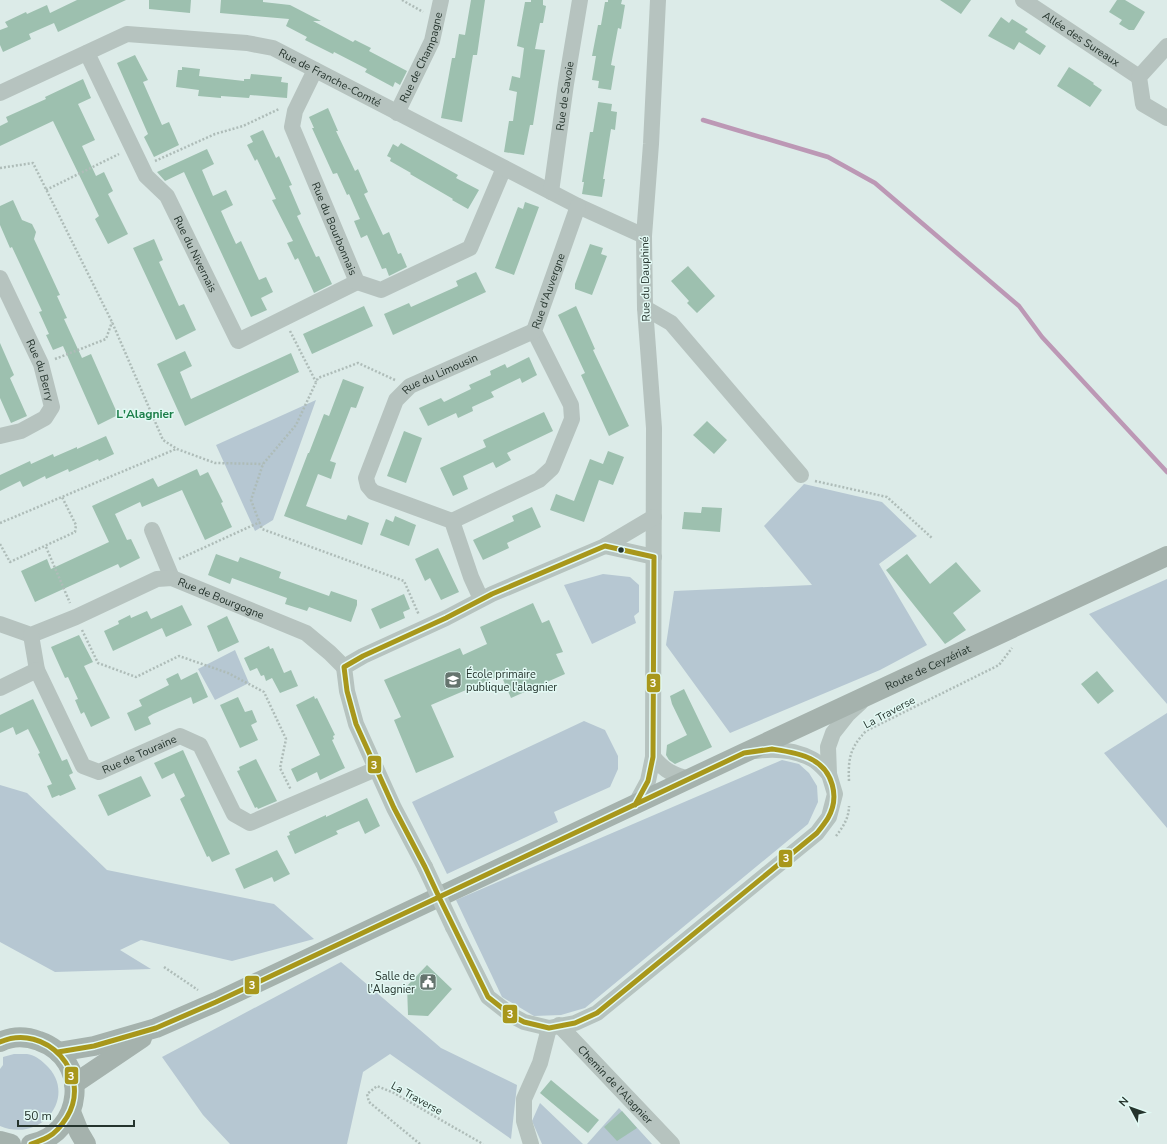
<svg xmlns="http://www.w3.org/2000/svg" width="1167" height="1144" font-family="'Nunito Sans',sans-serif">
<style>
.green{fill:#b6c7d2}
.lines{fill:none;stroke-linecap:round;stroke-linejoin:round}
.stream{stroke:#bc98b5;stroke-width:4.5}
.building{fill:#9dc0af}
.path{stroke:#aebcb8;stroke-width:2.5;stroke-dasharray:2 2;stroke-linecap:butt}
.minor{stroke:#b6c3bf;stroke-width:16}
.major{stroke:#a5b2ad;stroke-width:20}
.minor-bridge{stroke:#b6c3bf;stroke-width:16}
.bus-1-casing{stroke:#e2f9f4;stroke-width:8}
.bus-1{stroke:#a8971b;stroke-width:5}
.bus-dot{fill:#25342d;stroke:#e2f9f4;stroke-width:1.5}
.labels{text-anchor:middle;stroke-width:3;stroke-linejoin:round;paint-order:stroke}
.street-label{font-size:11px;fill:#25342d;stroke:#e2f9f4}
.poi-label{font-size:11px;fill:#25342d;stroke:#e2f9f4;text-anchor:start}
.neighbourhood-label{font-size:12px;font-weight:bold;fill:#1b7f49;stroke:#e2f9f4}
.line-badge{stroke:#e2f9f4;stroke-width:1.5}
.badge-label{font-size:11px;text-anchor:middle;font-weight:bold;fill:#fff}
</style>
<rect width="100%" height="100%" fill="#dcebe8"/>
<!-- green -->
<path class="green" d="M316,400L273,520L255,531L216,445Z
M804,484L882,502L917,536L879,564L927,645L880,670L730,733L666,645L674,591L812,585L764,526Z
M603,574L630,577L639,585V612L634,616L636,623L592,644L564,585Z
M1167,579V704L1089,614Z
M235,650L249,683L215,700L198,669Z
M1167,713V828L1104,753Z
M584,721L605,730L618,756V769L610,787L554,812L558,822L447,874L412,802Z
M782,760L799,764L809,773L817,786L818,802L808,824L585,1008L561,1015L534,1016L502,997L456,900Z
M0,785L27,793L107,870L274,904L314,939L232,961L141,940L120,950L151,969L55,972L0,942Z
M341,962L441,1048L517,1085L511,1139L390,1054L363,1072L347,1144H230L203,1115L162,1057Z
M14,1054C18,1054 23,1054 27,1054C34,1055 40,1059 45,1064C79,1094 43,1144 0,1126V1069L3,1065V1057Z
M540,1103L583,1144H542L532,1121Z
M619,1108L652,1144H587Z"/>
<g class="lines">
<!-- stream -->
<path class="stream" d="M703,120L828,157L875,183L1019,306L1042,337L1167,472"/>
</g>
<!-- building -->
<path class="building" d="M77,0H126L58,32L54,23L29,34L31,39L3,52L0,45V30L8,27L5,22L26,12L27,14L47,5L50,13Z
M149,0H191L190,13L149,9Z
M221,0H263V2L290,5L321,21H313L353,42L355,40L371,48L369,51L407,71L400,85L395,82L393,87L365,72L367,69L334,52L333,54L305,40L307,37L286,26L289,19L220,13Z
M471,0H485L477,55H473L462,122L441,118L452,58H455L459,34L465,35Z
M531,0H543V5L546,6L543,23H540L535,49L545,50L533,125H530L524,155L504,152L509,121H513L517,92L509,90L512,76L520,78L524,48L517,46L525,2H531Z
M608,0H622L621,4L625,5L621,29L618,28L611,65L615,66L611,90L598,88L599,81L592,80L596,56H592L598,25H601L605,2H608Z
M940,0H971L961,14Z
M1117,0H1125L1145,12L1134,30H1129L1119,24L1122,20L1109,12Z
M1001,17L1009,23L1012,19L1028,29L1025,32L1046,46L1040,55L1019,42L1014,50L988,36Z
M135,55L148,80L143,82L162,125L169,122L179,145L154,157L144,137L148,134L117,63Z
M182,67L200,69L199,76L244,81V79H250L251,74L282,77L281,82L288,83L287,98L250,95L249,98L221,96V98L198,96L199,90L176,87L178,70H182Z
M1069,67L1094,83L1093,84L1102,90L1090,107L1057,86Z
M83,79L91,98L78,104L95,140L82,146L96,176L104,172L113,191L108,194L128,234L108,244L95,219L99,216L53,121L0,146V126L8,122L6,117L46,99L45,97Z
M598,102L612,104L611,111L617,112L615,130L611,129L603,179H605L602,197L582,194L584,182H582L590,132H593Z
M328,108L338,131H336L355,171L358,169L368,192L364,194L383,235L389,232L398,254L401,253L407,267L389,276L386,268L382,269L367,235L361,238L354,221L360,219L349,194L347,195L337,173L333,174L312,128H314L309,117Z
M263,130L276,158L279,156L292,185L289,186L301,214L297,216L316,257L319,256L332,284L314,293L298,258L295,260L287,243L293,241L272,200L276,199L257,159L255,161L247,145L253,142L250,136Z
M401,143L458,175L456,178L479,190L468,209L452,200L453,199L410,174L411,173L390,161L391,158L387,156L393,144L398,147Z
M207,149L214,164L202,170L213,196L226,190L233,205L221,211L230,231L236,244L241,241L259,280L266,277L273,292L261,298L267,310L251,317L184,172L165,181L157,172Z
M13,200L22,220L32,224L36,232L34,239L60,295L57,296L67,318L64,319L82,358L91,354L118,415L98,425L63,346L53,350L46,335L49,334L39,312L42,311L12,247L10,248L0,225V206Z
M525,202L539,207L514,275L495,268L518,207L523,209Z
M154,239L163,260L159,262L179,306L184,304L196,330L176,340L133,248Z
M590,244L603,248L601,254L607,256L592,295L575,289V284Z
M688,266L715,296L697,313L687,303L689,301L671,281Z
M476,272L486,292L393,335L384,314L409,303L411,307L458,286L456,281Z
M364,306L373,326L312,354L303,334Z
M576,306L595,349L593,350L629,426L609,436L581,375L585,373L558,315Z
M0,343L14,375L10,378L27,416L11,423L0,398Z
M185,351L192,366L180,372L191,399L291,353L299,372L185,426L157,364Z
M529,357L537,375L522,383L520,378L491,392L494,397L472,407L473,411L458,418L456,413L428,426L419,408L441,398L444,402L471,389L469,385L491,375L490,371L505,364L507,368Z
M343,379L364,387L356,408L351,407L330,461L336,463L331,479L318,474L306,506L339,518L346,520L348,515L369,523L362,545L284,516L308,453H309L324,414L329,416Z
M544,412L553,431L507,453L511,460L496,468L493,462L463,476L468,489L453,496L440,468L486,447L483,440Z
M707,421L727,440L714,454L693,435Z
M404,431L422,438L406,483L387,476Z
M106,436L114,454L99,461L98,459L69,472L68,469L46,479L45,476L23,487L20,481L0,491V475L30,461L31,464L53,454L54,457L77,447V449Z
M608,451L624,457L613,485L599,480L584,522L550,510L556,494L574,501L590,459L603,464Z
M197,469L200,476L208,472L223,502L221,503L232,527L205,540L182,490L142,507L140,502L115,514L127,540L131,539L140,558L120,568L118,564L35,602L21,571L47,559L51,569L109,542L92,506L153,478L158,487Z
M532,507L541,527L507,543L509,548L483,560L473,540L514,521L512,516Z
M702,507L722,508L720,532L682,529L684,512L701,513Z
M395,516L416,525L409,546L380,535L386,519L393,522Z
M438,548L459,592L441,600L430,578L425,581L415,559Z
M216,554L238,562L240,557L281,572L279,578L329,596L331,591L357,600V605L351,622L309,607L307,611L285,604L287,598L232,578L230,584L208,575Z
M907,554L930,584L956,562L981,591L953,613L966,630L945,644L886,570Z
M404,594L410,609L403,612L405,618L380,629L371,609Z
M533,603L542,623L549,620L563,652L556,654L565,674L511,698L501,675L431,705L454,757L416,773L394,720L401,717L384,680L460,648L463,655L487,644L480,627Z
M182,605L192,625L166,637L162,628L113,651L104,631L119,624L118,621L130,615L131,618L147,611L151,619Z
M227,616L239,642L218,652L207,626Z
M79,635L93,662L84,666L110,718L91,727L84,712L81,714L75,700L78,699L68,677L65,678L51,647Z
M269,646L270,649L273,648L284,673L291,670L298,686L280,693L272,678L266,681L264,675L261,676L257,668L250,671L244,658Z
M1097,671L1114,691L1098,704L1081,684Z
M197,672L208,697L193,704L191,697L153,714L148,717L151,724L135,731L127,713L142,706L139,700L169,685L166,679L178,673L181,680Z
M684,689L712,747L675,764L669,760L666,755L667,745L687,735L672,704L670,696Z
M314,696L315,699L317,698L335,735L333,736L334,739L332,740L345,768L320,780L317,772L297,782L291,769L320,755L296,705Z
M238,697L245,712L252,710L257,722L251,725L258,740L240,748L220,705Z
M33,699L62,761L67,759L73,773L69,775L76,789L60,796L59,795L52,798L47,786L52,784L38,754L40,753L28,729L16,735L13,727L0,733V715Z
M183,750L230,854L212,862L209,856L207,857L180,799L185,796L174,773L162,779L154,763Z
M256,759L277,801L258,809L257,807L255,808L237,771L240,770L239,767Z
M141,776L151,796L108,816L98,795Z
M367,798L380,826L365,834L359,821L336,831L338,834L295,854L287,836L290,835L289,832L326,815V817Z
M277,850L290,874L274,882L272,877L244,889L235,869Z
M427,965L452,989L428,1016L408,1015L407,986Z
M551,1080L599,1120L588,1133L540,1093Z
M622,1111L637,1128L617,1141L604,1127Z"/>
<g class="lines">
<!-- path -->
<path class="path" d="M402,0L423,12
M155,161L215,134L243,126L279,109
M0,168L33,163L112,322L163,440L177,449L215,463L263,464
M46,190L119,154
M290,331L316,382
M55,359L106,339L112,322
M395,380L358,363L318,378L296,425L263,464L251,500L262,529L404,581L419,615
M815,481L887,497L932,538
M0,523L176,449
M0,544L10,562L75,532L76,525L62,497
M46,547L70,603
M179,559L260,522
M82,630L98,663L136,677L179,656L228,673L264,692L286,739L280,768L291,790
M849,781C848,758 850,748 866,731L999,665L1012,648
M836,836C843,827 849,818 849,806
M164,967L198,990
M420,1144L369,1102L367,1094L377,1086L394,1093L483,1144"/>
<!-- minor -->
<g class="minor">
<path id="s1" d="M1023,0L1139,77"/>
<path d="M1167,46L1139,77L1143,104L1167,118"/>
<path id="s2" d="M87,53L146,176L167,196L238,341L357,282"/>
<path id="s3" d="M315,70L295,111L292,127L357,282L381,290L470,248L504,168"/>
<path id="s4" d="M0,93L127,34L247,43L273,48L578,206L644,236"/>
<path id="s5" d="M397,113L432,41L441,0"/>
<path id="s6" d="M551,192L566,84L580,0"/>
<path id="s7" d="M0,278L41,364L52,407L45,418L21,431L0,436"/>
<path d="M645,308L671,323L801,475"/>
<path id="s8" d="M452,521L539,480L552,468L572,419L571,405L534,331L578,206"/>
<path d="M152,530L172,578"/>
<path d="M605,546L654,557"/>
<path id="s9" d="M481,599L471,577L452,521L373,492L368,486L366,478L396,400L410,386L534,331"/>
<path id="s10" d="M0,624L31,635L76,617L157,579L172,578L306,633L330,653L344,667"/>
<path id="s11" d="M31,635L37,670L83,766L99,772L180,736L200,745L234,814L250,823L376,769"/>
<path d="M0,688L37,670"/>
<path d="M755,751C775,748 793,749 812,759C818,762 824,769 829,774"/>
<path d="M653,757C665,771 673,775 690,779"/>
<path d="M635,805L648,781L653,757L654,428L645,308L644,236L651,144L658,0"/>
<path d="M425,867L394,808L356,724L347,691L344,667L363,656L446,618L492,594L605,546L654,517"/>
<path d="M453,927L488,997L511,1015L524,1022L549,1028L575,1023L597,1013L817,833L829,817L835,794L829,774L828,747L833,733L848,714L861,702"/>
<path id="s12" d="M559,1025L672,1144"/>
<path d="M531,1144L524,1121V1099L540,1063L549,1028"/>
</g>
<!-- major -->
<g class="major">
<path d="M0,1042C12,1036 26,1036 39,1041C91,1059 84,1133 31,1144"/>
<path id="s13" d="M58,1052L94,1046L156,1028L216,1002L744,753L1167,556"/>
<path d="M74,1084L142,1038"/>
<path d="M71,1112L79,1132L86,1144"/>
<path d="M0,1141L11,1144"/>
</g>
<!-- minor-bridge -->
<path class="minor-bridge" d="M425,867L453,927"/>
<defs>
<path id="bus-1" d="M772,749C785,751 800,753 811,759C833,770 840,797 828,818C825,823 821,828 817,833L597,1013L575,1023L549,1028L524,1022L511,1015L488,997L439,897L744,753Z
M635,805L648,781L653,757L654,557
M439,897L425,867L394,808L356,724L347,691L344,667L363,656L446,618L492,594L605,546L654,557
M0,1042C46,1022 93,1074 67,1117C62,1125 56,1133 48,1137C43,1140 37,1142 31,1144
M58,1052L94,1046L156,1028L216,1002L439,897"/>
</defs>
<!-- bus-1 casing -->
<use href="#bus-1" class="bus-1-casing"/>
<!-- bus-1 -->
<use href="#bus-1" class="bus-1"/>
</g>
<!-- icons -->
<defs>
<symbol id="school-square" viewBox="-11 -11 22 22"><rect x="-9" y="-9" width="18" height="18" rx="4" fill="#65746e" stroke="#e2f9f4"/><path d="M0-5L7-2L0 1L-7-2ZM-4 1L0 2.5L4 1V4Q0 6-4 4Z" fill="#fff"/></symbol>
<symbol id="civic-square" viewBox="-11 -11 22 22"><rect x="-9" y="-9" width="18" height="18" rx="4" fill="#65746e" stroke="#e2f9f4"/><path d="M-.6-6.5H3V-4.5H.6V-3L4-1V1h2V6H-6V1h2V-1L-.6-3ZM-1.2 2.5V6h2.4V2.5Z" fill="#fff"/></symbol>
</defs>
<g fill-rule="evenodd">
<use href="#school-square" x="443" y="670" width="20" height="20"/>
<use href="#civic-square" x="418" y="972" width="20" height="20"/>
</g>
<!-- markers -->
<circle class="bus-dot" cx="621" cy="550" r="3.5"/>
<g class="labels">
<!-- street labels -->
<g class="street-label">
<text dy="4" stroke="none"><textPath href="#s1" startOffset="70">Allée des Sureaux</textPath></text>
<text dy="4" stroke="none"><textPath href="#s5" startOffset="61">Rue de Champagne</textPath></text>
<text dy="4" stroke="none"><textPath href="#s4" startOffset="351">Rue de Franche-Comté</textPath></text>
<text dy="4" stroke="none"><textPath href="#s6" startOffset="97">Rue de Savoie</textPath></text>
<text dy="4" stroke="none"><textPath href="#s3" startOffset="172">Rue du Bourbonnais</textPath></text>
<text dy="4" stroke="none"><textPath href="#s2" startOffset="230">Rue du Nivernais</textPath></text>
<text transform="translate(645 279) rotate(-91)" y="4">Rue du Dauphiné</text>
<text dy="4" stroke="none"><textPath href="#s8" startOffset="306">Rue d'Auvergne</textPath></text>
<text dy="4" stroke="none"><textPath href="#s7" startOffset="101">Rue du Berry</textPath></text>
<text dy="4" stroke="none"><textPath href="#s9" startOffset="319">Rue du Limousin</textPath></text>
<text dy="4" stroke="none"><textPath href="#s10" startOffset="239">Rue de Bourgogne</textPath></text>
<text dy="4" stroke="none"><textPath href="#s13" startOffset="953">Route de Ceyzériat</textPath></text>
<text transform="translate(889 712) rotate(-28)" y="4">La Traverse</text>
<text dy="4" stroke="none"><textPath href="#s11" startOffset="203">Rue de Touraine</textPath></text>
<text dy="4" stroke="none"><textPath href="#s12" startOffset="82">Chemin de l'Alagnier</textPath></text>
<text transform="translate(417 1098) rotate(29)" y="4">La Traverse</text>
</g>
<!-- poi labels -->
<g class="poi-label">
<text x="466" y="678">École primaire<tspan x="466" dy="13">publique l'alagnier</tspan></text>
<text x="415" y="980" text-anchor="end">Salle de<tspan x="415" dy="13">l'Alagnier</tspan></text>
</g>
<!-- neighbourhood labels -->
<g class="neighbourhood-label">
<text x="145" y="418">L'Alagnier</text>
</g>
</g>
<g class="line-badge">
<rect x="646" y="673" width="15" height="20" rx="4" fill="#a8971b"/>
<rect x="367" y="755" width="15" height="19" rx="4" fill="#a8971b"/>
<rect x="778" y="849" width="15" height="19" rx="4" fill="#a8971b"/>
<rect x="244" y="975" width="16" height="20" rx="4" fill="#a8971b"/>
<rect x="502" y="1004" width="16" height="20" rx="4" fill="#a8971b"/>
<rect x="64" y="1066" width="15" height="19" rx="4" fill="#a8971b"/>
</g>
<g class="badge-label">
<text x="653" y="687">3</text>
<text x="374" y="769">3</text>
<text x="786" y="862">3</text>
<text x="252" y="989">3</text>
<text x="510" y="1018">3</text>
<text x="71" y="1080">3</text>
</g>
<!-- north arrow -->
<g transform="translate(1131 1108) rotate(311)" stroke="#e2f9f4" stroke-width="3" paint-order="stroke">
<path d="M0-3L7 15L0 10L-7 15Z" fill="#25342d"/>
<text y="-6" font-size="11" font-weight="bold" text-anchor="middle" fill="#25342d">N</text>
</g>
<!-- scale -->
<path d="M18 1120v6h116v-6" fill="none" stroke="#25342d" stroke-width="2"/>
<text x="24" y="1120" font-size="12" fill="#25342d" stroke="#e2f9f4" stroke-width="3" paint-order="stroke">50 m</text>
</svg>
